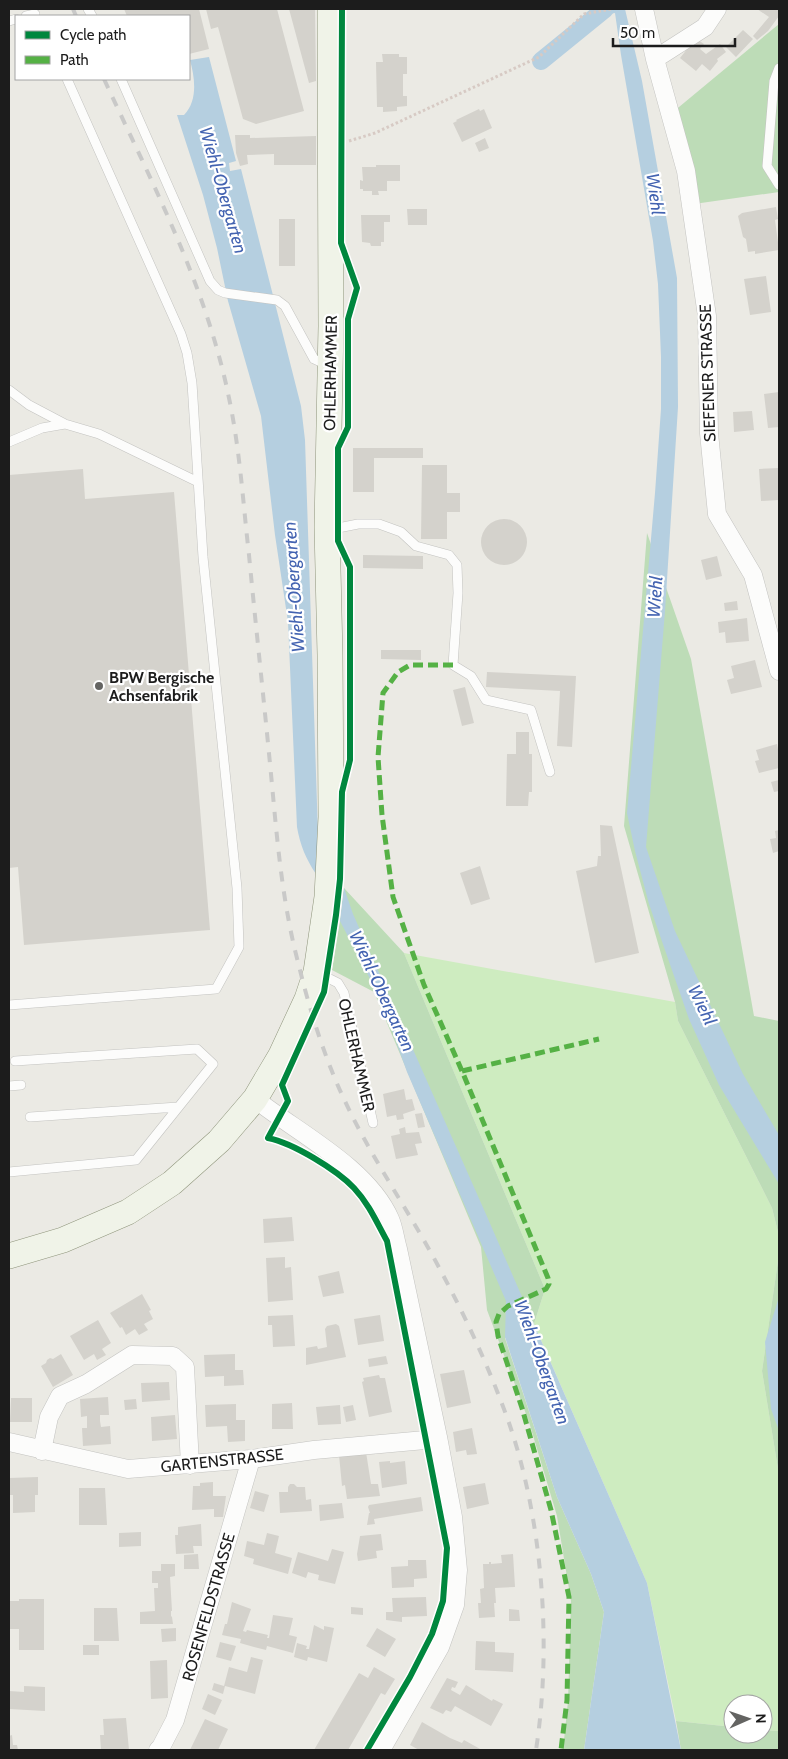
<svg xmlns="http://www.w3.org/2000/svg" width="788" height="1759" font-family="Cabin,sans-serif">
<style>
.grass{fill:#ceecc0}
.forest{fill:#bddcb7}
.water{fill:#b5cfe0}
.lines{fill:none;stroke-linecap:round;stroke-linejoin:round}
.canal{stroke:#b5cfe0;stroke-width:18}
.building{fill:#d4d2cc}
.lane-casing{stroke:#c3c3c0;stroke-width:10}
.street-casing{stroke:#c3c3c0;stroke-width:19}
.secondary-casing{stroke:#8f957c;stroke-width:26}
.path{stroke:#d7cac4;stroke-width:3;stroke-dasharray:2.5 2.5;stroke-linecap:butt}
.lane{stroke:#fcfcfb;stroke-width:9}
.street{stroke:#fcfcfb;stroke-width:18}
.secondary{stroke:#f0f3e8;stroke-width:25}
.rail{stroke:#c9c9c8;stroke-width:4;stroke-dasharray:10 10;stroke-linecap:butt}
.quiet{stroke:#55b145;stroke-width:5;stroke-dasharray:10 5;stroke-linecap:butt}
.cycleway-casing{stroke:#fff;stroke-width:9}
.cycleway{stroke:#00873e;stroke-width:6}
.poi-dot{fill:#646462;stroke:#fff;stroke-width:2}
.labels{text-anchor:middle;stroke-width:4.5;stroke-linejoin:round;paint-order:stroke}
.street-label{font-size:16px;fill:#1c1c1c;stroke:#fff}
.poi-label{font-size:16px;font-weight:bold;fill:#1c1c1c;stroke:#fff;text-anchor:start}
.water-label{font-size:18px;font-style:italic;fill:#4363b1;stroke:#fff}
</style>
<rect width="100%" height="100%" fill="#ebeae4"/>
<!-- grass -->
<path class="grass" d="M404,953L675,1002L678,1021L772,1208L779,1236V1254L762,1371L779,1475V1731L763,1730V1704H733V1727L676,1721L647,1583L534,1324L545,1289Z"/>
<!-- forest -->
<path class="forest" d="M779,24V63L772,79L765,166L779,188V192L694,204L673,112Z
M779,72V182L769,166Z
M647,533L691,659L754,1016L779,1021V1236L772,1208L678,1021L675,1002L624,826Z
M344,888L404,953L545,1289L534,1324L505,1338L557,1497L591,1574L604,1612L584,1750H563L568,1701L571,1601L557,1516L529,1422L487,1310L481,1247L374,992L332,970L340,921Z
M779,1254V1475L762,1371Z
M676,1721L733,1727V1734H763V1730L779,1731V1750H681Z"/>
<!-- water -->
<path class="water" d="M608,9H625L642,81L677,278L678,407L665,611L646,847L675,931L743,1074L779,1135V1184L719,1085L689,1019L649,904L635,851L627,813L655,493L661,409V357L658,284L653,241L621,55L615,13L609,14Z
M209,57L236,161L229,163L230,171L241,169L301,406L305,440L318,834L316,874C306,859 300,845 297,827L288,622L275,535L261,416L228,301L217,248L203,195L177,115H184C198,101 195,78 190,60Z
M344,888L353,914L485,1212L647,1583L681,1750H584L604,1612L591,1574L557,1497L505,1337L506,1301L407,1072L381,1000L340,921Z
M779,1297V1431L771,1409L765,1342Z"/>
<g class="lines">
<!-- canal -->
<path class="canal" d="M541,61L605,9"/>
</g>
<!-- building -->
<path class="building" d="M124,9H199L209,49L189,54V16H127Z
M206,9H277L304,111L256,124L243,119L218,27L211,29Z
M289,9H315L316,81L309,83Z
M757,9H779V16L768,31L757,40L753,36L769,17Z
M743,30L753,39L736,57L726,47Z
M698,40L704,44L700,49L706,54L720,44L726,52L717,59L718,61L710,71L702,64L696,71L680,58L692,43L694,45Z
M382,54H399V57H407V74H403V96H407V106L397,107V111L383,112V107H377L376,62H383Z
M479,109L480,111L484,109L492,128L462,142L453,123L457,121L456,120Z
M235,135H250V138L316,136V165H274V154L247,155L248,164L240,166L236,153Z
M485,138L489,148L479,152L475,143Z
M376,165H400V181H387V191H378L379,195H372V191H363V189H360V180L363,181L362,167H376Z
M776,207L778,219L775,220L779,250L755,254V251L748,252L746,239L743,237L738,216L742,213Z
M407,209H427V225H408Z
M361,215H390V222H384V242H381V246H371L370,243L362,242Z
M279,219H295V266H279Z
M766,276L771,312L750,315L744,279Z
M779,392V427L768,428L764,394Z
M752,411L754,430L734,432L733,412Z
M353,448H423V458H374V492H353Z
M422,465H447V493H460V512H447V539H421Z
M779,468V500L761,501L759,469Z
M83,469L85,499L174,492L210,930L24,945L18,867L9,868V475Z
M481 542a23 23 0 1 1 46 0a23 23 0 1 1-46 0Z
M363,555L423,556V569L363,568Z
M717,556L722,576L706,580L701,560Z
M737,601L738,610L725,611L724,603Z
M747,618L749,641L726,643L725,632L719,633L718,622Z
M381,650H421V660L381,659Z
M755,660L762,687L731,694L727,680L734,678L731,666Z
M487,672L576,676L572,747L557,746L560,691L486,687Z
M465,687L474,723L462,726L453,690Z
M516,732H529V754H532V792H529L528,806H506L507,754H516Z
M777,744L779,755V768L759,773L755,761L759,760L756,750Z
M779,780V791L774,792L771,782Z
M600,825L612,826L639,953L595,963L576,871L597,866L598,856H601Z
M779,830V851L773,853L770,839L776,838L775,831Z
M480,866L490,899L471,905L460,873Z
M404,1089L406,1100L412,1099L415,1110L403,1114L404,1119L397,1120L396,1115L387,1117L383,1094Z
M422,1113L425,1127L418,1128L415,1114Z
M405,1127L406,1133L419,1132L422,1143L415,1144L418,1155L396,1159L391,1136L400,1134L399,1129Z
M292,1217L294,1241L264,1243L263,1219Z
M285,1257V1268L291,1267L293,1300L268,1302L266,1258Z
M339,1271L344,1293L323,1297L318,1276Z
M142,1294L151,1310L149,1311L153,1319L144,1324L148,1330L139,1335L135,1329L126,1335L122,1327L120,1328L110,1313Z
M293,1315L295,1346L273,1347L272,1325H268V1316Z
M380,1315L384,1341L358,1345L354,1319Z
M98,1320L111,1343L102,1349L106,1355L97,1360L94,1354L84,1360L70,1336Z
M336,1324L339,1326L346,1357L306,1365V1348L317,1346L318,1349L327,1347L325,1329L327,1326Z
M61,1354L73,1375L53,1387L41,1366L46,1363L47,1360L50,1358L53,1359Z
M235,1354V1370H243L244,1385L224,1386V1376L205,1377L204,1355Z
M386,1356L388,1364L369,1367L368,1359Z
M464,1370L471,1403L447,1408L440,1374Z
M379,1375L380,1378H385L392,1412L369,1417L362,1382L364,1381L363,1378Z
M169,1382L170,1400L142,1402L141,1383Z
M108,1397L109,1415H100V1421L101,1427L110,1426L111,1444L83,1446L82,1428H87V1416L81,1417L80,1399Z
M11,1398H32V1422H10Z
M136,1399L137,1409L125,1410L124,1400Z
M292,1403L293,1429H272V1404Z
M236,1404V1420H245V1441L228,1442L227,1426L206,1427L205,1405Z
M340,1405L341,1424L318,1425L316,1407Z
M353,1405L356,1420L346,1422L343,1407Z
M175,1415L177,1439L152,1441L151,1417Z
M472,1428L477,1454L467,1455L466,1450L456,1452L453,1432Z
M366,1452L371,1484H378L380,1496L347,1499L345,1485L342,1486L339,1455Z
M390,1461V1463L405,1461L407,1484L382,1488L379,1462Z
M38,1477V1495H35V1512L13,1513V1495H10L9,1478Z
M213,1482V1496H226L223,1517H214V1509L192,1510L193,1486H200V1483Z
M485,1483L489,1504L467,1509L463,1487Z
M290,1484H294L297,1487H305L306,1500L311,1499L312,1511L280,1513L279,1492H288V1487Z
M79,1488H105L107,1525H79Z
M255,1491L269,1495L264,1512L250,1508Z
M421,1497L423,1511L374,1519L375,1524L367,1525L369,1513H370L368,1507L369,1505Z
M342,1503L344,1518L320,1521L319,1505Z
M201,1524L202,1546H193L194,1553L176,1554L175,1535H178V1527Z
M141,1532V1546L119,1547V1533Z
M267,1533L279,1536L275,1553L292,1558L288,1574L253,1564L254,1559L244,1556L247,1541L264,1545Z
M381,1534L383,1550L376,1551L377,1558L358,1561L357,1554L360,1536Z
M332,1549L344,1552L335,1584L318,1580L319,1575L308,1572L306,1578L292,1573L298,1552L328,1561Z
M198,1554L199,1569H184V1555Z
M513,1554L515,1587L495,1588L496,1603H494L495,1617L479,1618L478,1603H481L480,1589L484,1588L483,1564H489V1562H491V1564L502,1563L501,1555Z
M408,1560H426L427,1578L414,1579V1587L392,1588L391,1567L408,1566Z
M161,1564H175V1576L170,1577L172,1611H171V1616L172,1617L173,1624H140V1612L155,1611L154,1588H158V1583H152V1571H161Z
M426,1597L427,1616L402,1617V1622L386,1620V1612H393L392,1598Z
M19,1599H44V1650H19V1629H9V1601H19Z
M232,1602L251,1609L243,1631L246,1632L247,1630L268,1635L267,1638H269L273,1615L293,1618L289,1635L297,1637L293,1653L267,1646L266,1650L254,1647L240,1643L241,1639L222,1635L225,1624H227Z
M351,1607L363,1608V1615L351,1614Z
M94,1608H117L119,1641H94Z
M509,1609L519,1610L520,1621H509Z
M314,1625L324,1630V1626L334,1628L327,1662L308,1657L307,1661L294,1657L297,1643L307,1646L306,1649H309Z
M176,1628V1641L162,1642L161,1629Z
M377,1628L396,1639L385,1657L366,1646Z
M476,1641L495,1642V1652L514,1653L513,1672L475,1670Z
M220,1642L236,1646L231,1661L216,1657Z
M83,1645H99V1655H83Z
M251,1657L263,1660L255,1694L225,1686L223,1694L212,1690L214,1683L224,1686L229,1667L247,1672Z
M167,1660L168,1698L151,1699L150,1661Z
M374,1667L395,1679L385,1695L381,1693L348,1750H314L359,1673L368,1678Z
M447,1678L458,1682L455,1688L452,1687L451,1690L460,1695L466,1685L492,1701L493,1699L503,1704L491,1726L455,1706L451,1712L446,1710L443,1714L430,1708Z
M24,1686L45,1687V1711L9,1709V1691L24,1692Z
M208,1694L222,1700L215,1715L202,1709Z
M126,1718L129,1750H101L100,1735H104L103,1719Z
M205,1719L228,1729L218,1750H190Z
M422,1722L450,1738L462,1743L464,1740L482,1750H419L410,1745Z
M12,1735L13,1745H17L18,1750H9V1736Z"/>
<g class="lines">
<defs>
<path id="lane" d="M88,9L92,16
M26,16L35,14
M9,21L16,19
M779,68L774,81L767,166L779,185
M121,79L210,281L218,290L225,293L277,300L285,306L314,359L327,365
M9,390L29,405L65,424L99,434L198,482
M9,442L42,428L65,424
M329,527L338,528L358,524H379L401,532L416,546L449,555L457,565L458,593L453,665L471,676L486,700L531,710L550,772
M318,973L338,983L344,993L373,1123
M9,1005L216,989L239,947L237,888L203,557L192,383L187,353L181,334L67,79
M9,1086L21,1085
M30,1117L178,1107
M9,1172L136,1160L213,1064L197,1049L15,1061"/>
<path id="street" d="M644,9L655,59L686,171L707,316L709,433L717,514L753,575L779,671
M655,59L705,27L717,9
M255,1099C298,1133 367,1167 390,1219C394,1228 395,1239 398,1249L438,1437L453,1517L458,1570L455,1605L440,1647L381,1750
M9,1442L128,1469L251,1459L314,1450L425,1440L438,1437
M42,1451L49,1417L60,1396L86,1384L132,1355L173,1356L185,1367L190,1465
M158,1750L161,1747L175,1720L251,1459"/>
<path id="secondary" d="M9,1256L63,1240L128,1212L172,1183L219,1141L255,1099L281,1055L307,999L316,972L327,897L331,817L330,655L327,527L331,326L330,9"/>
</defs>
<!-- lane casing -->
<use href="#lane" class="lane-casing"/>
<!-- street casing -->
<use href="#street" class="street-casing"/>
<!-- secondary casing -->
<use href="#secondary" class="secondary-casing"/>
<!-- path -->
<path class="path" d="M349,141L375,133L539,57L584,14L612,9"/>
<!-- lane -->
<use href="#lane" class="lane"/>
<!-- street -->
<use href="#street" class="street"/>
<!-- secondary -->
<use href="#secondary" class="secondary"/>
<!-- rail -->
<path class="rail" d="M73,9L76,16
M104,79C152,183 206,285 229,398C240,450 243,503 249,555C256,628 264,701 271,774C277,838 282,903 299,966C309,1008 325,1059 344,1099C372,1160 412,1215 443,1275C468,1322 490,1370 508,1420C543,1520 552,1646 536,1750"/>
<!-- quiet -->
<path class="quiet" d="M453,665H410L398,672L383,693L378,757L382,815L393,897L424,985L462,1071L548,1278L549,1284L546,1289L508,1306L499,1314L496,1322L498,1336L522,1408L551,1510L569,1597L567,1700L561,1750
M462,1071L599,1039"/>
<defs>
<path id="cycleway" d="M342,9L341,243L357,288L348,319V427L338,448V541L350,567V760L342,792L340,879L336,915L324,992L282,1085L288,1101L268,1138C293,1143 337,1170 354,1188C369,1204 377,1223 387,1241L447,1548L443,1601L432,1634L410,1677L367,1750"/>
</defs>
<!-- cycleway casing -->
<use href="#cycleway" class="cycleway-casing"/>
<!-- cycleway -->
<use href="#cycleway" class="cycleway"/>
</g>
<!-- markers -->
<circle class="poi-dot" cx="99" cy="686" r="5"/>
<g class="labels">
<!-- street labels -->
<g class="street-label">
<text transform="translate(330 373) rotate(-89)" y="6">OHLERHAMMER</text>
<text transform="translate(707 373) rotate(-92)" y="6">SIEFENER STRASSE</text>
<text transform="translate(357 1055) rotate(77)" y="6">OHLERHAMMER</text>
<text transform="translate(222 1460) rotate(-6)" y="6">GARTENSTRASSE</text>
<text transform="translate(208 1607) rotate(-74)" y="6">ROSENFELDSTRASSE</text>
</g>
<!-- poi labels -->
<g class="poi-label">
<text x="109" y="683">BPW Bergische<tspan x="109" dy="18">Achsenfabrik</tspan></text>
</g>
<!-- water labels -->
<g class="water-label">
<text transform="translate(223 190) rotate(74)" y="6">Wiehl-Obergarten</text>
<text transform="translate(655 194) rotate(82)" y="6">Wiehl</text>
<text transform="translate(294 587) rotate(-94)" y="6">Wiehl-Obergarten</text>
<text transform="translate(655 597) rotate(-86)" y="6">Wiehl</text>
<text transform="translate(382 991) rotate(65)" y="6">Wiehl-Obergarten</text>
<text transform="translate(702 1005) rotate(64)" y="6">Wiehl</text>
<text transform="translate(542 1362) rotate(70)" y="6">Wiehl-Obergarten</text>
</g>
</g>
<!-- border -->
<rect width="788" height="1759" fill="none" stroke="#1c1c1c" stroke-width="20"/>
<!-- legend -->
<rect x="15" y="15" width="175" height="65" fill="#ffffff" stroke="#a4a4a4"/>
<rect x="25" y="31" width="25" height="8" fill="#00873e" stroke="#a4a4a4"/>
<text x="60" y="40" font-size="15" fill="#1c1c1c">Cycle path</text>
<rect x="25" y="56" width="25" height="8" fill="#55b145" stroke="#a4a4a4"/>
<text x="60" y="65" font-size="15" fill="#1c1c1c">Path</text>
<!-- north arrow -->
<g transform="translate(748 1719) rotate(88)"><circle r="24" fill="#ffffff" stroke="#a4a4a4"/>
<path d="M0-4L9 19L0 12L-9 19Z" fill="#646462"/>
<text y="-8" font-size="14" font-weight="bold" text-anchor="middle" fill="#1c1c1c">N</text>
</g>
<!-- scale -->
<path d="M613 38v8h122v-8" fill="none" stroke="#1c1c1c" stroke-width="2.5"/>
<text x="620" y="38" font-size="15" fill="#1c1c1c" stroke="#ffffff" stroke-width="4" paint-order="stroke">50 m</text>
</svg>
